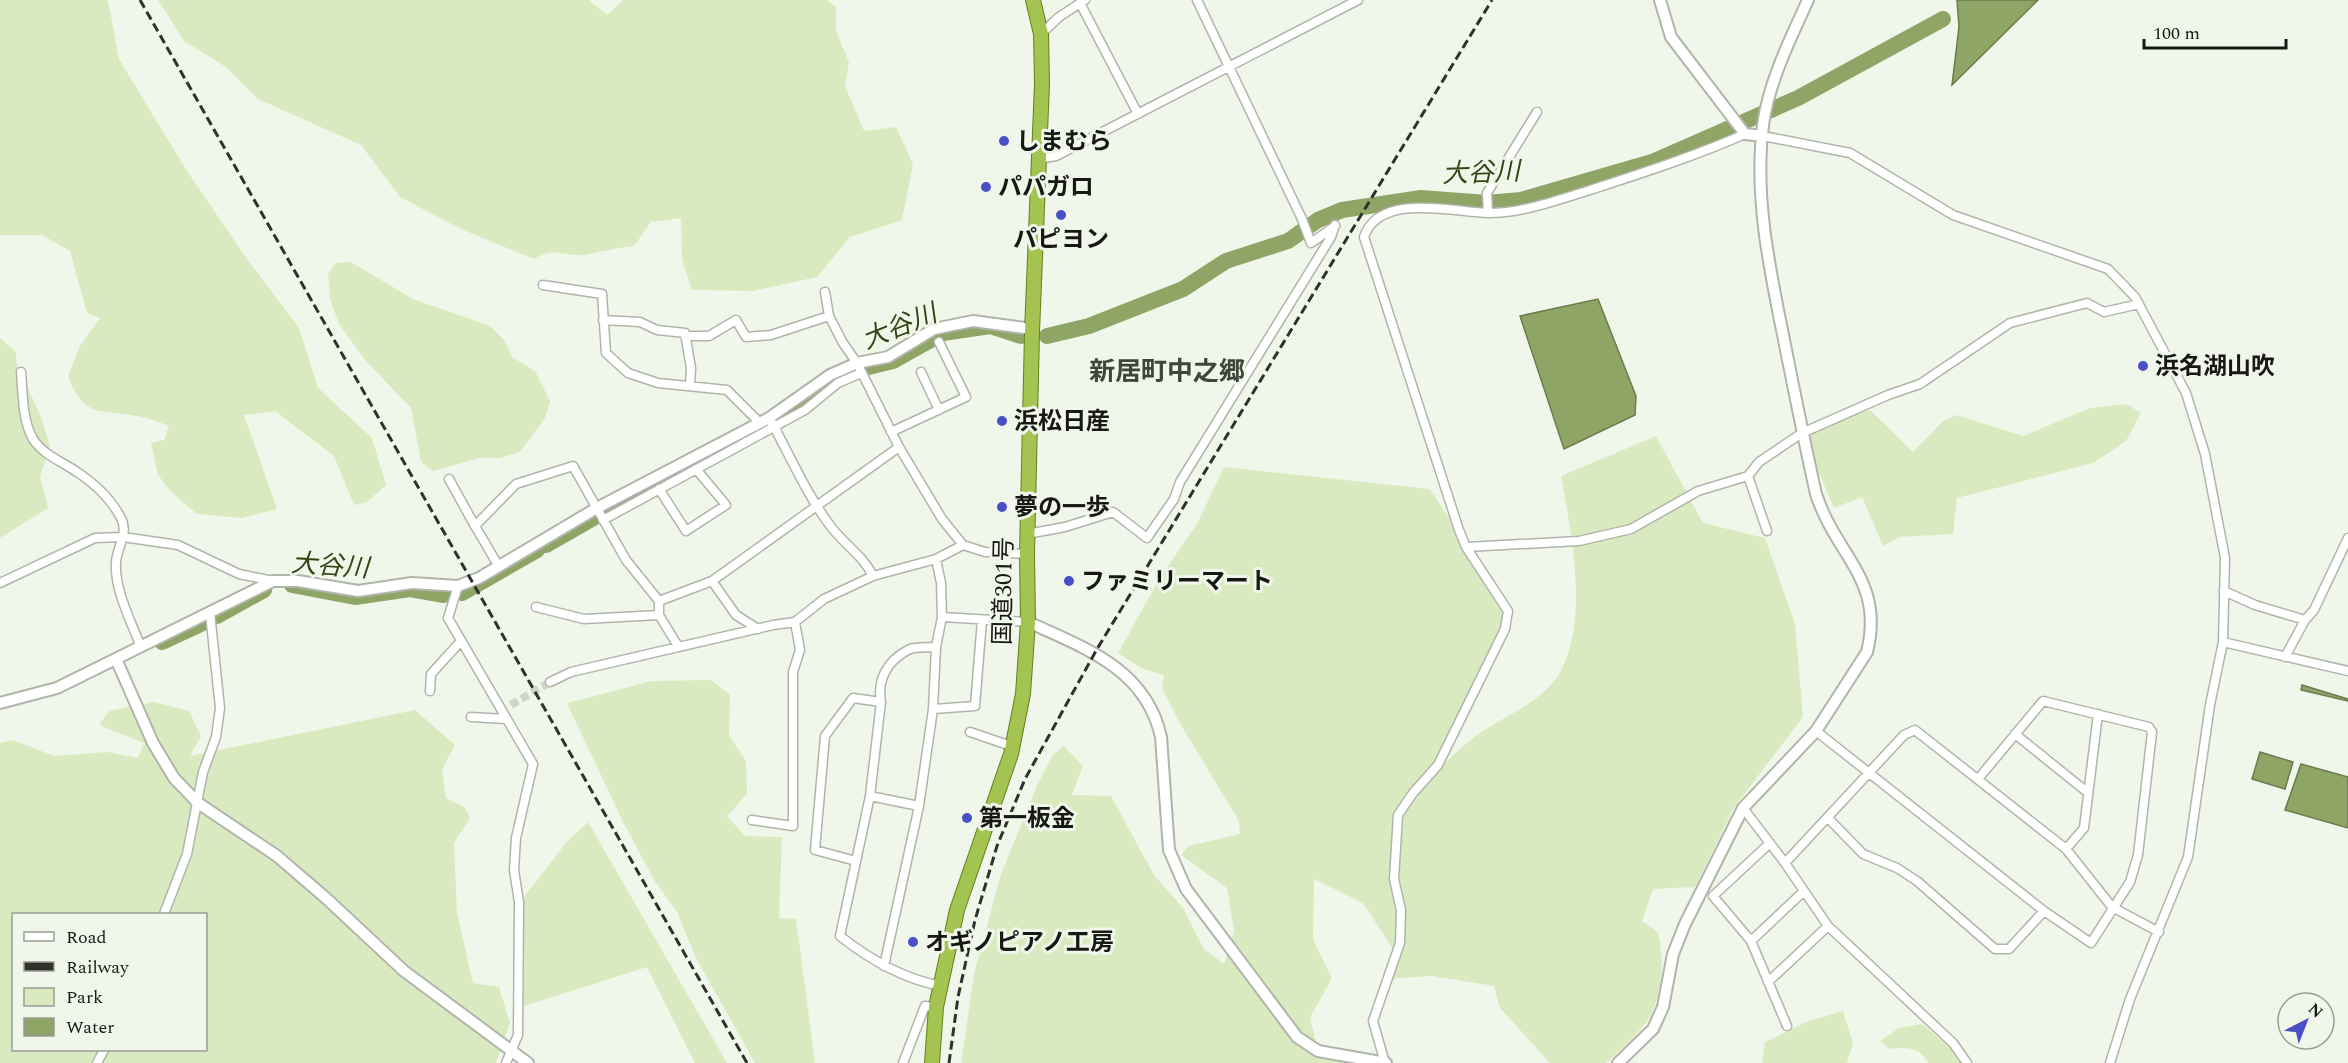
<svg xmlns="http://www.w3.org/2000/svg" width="2348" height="1063" font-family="Spectral,'Noto Sans JP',serif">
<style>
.green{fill:#daeac0;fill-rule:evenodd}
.water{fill:#8fa566;stroke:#6b7b4d;stroke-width:1.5}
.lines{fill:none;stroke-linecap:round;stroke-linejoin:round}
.river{stroke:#8fa566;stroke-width:16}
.minor-tunnel{stroke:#d0d5cb;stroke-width:8;stroke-dasharray:8 4;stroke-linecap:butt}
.minor-casing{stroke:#b0b4aa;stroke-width:11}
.tertiary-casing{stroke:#b0b4aa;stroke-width:14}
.trunk-casing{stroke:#647f20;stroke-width:16}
.minor{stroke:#fff;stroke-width:8}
.tertiary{stroke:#fff;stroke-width:10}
.trunk{stroke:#a4c452;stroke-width:14}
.rail{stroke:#30312c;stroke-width:3;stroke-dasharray:9 4.5;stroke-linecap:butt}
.poi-dot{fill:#4850c6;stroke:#f1f6eb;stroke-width:2}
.labels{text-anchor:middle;stroke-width:6;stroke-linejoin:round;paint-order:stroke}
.poi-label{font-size:24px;font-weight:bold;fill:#171814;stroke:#f1f6eb;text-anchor:start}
.street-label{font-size:24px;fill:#171814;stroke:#f1f6eb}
.water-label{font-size:26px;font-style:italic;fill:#354415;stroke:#f1f6eb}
.neighbourhood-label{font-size:26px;font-weight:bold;fill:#40443b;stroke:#f1f6eb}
</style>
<rect width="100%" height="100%" fill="#f1f6eb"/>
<!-- green -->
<path class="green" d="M0,0H108L119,59L185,168L247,259L299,328L318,388L372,438L386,485L367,502L354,505L334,456L275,411L244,415L277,509L242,518L197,514L171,492L158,475L151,443L164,440L169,426C159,422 148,418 137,416C100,409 84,419 68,376L80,346L100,318L87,313L70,251L42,235H0Z
M158,0H589L607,15L623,0H827L836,7V31L849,62L845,86L864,131L896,127L913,164L902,220L850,237L817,277L753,291L692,290L682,260L681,218L651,222L634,246C617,248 603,251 588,254C566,259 557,245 534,259L461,229L400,197L361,145L258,99L226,67L184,41Z
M351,262L413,299L490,326L504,340L512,357L535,371L550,401L545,418L520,452L500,458H479L433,471L421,462L411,408L365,360L339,324L330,299L328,274L336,263Z
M0,338L16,352V362L42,419L50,447L40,477L48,508L0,538Z
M2127,404L2141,413L2126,441L2093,463L1957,498L1953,534L1899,537L1883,546L1862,497L1834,508L1802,433L1870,410L1913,452L1943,421L1956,415L2023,436L2090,408Z
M1656,436L1703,523L1765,538L1795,624L1803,717L1733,809L1695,887L1653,889L1642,921L1658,932C1664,957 1663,985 1653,1010C1646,1028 1620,1050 1606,1063H1550L1500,1008L1494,986L1432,976L1388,979L1395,952L1363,903L1314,879L1313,939L1332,978L1310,1018L1318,1051L1370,1063H961L974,974L1001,874L1038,783L1053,755L1064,746L1083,766L1072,795L1111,796L1154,875L1183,908L1204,949L1224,964L1234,931L1227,888L1181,855L1188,846L1240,834L1239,821L1181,725L1162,688L1164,675L1143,669L1118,653L1161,576L1197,524L1224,467L1430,489L1508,611L1487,670L1438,765L1410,800C1430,779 1449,757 1472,739C1499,717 1539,706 1559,674C1590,621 1571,533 1561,476Z
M711,680L730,695L729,735L746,761L747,794L727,816L745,836L782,837L779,918L796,919L815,1063H755L696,958L677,912L654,880L622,820L567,703L652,681Z
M154,702L189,711L201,736L190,756L415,710L455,745L442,770L446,798L464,807L470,818L454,843L457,913L473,983L499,987L510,1023L496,1063H0V743L13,740L54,756L108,752L138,758L144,743L99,725L109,711ZM14,914H206V1050H14Z
M588,822L727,1063H695L647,967L521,1007L522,900L565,844Z
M1843,1011L1853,1043L1847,1063H1762L1765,1042L1806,1022Z
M1922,1024L1954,1051L1961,1063H1928C1922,1047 1904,1047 1889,1049L1880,1041L1899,1028Z"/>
<!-- water -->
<path class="water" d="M1957,0H2038L1952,85L1959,27Z
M1598,299L1636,396L1635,415L1564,449L1520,316Z
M2302,685L2348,699V701L2301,690Z
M2260,752L2293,762L2285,789L2252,779Z
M2301,764L2348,777V828L2285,810Z"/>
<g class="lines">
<!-- river -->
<path class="river" d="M1047,336L1089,326L1183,289L1226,261L1288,241L1318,220L1342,210L1421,198L1487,203L1521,200L1652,162L1798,98L1943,19
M773,422L794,410L844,373L893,361L943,333L990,326L1021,336
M602,513L658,481
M546,545L595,517
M292,585L355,597L410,589L444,595
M462,593L537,550
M217,616L264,590
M162,642L205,622"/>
<!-- minor-tunnel -->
<path class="minor-tunnel" d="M511,705L550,682"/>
<defs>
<path id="minor" d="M1197,0L1302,219L1311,243L1335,226
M1080,3L1138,114
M1041,34L1059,17L1085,0
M1763,136L1850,153L1953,215L2108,269L2135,297L2186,393L2205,454L2225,558L2223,642L2210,705L2188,857L2130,999L2110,1063
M1039,159L1056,156L1358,0
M1488,213L1487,193L1537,112
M543,285L602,294L606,353L628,373L658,383L727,390L760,423
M825,292L829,316L843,343L857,363L899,447L942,519L963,545L985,552L1027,554
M603,320L640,322L657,330L685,333L691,368L690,385
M685,336H709L736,320L746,337L771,335L829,316
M21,372C23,393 22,420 33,439C43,455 63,462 77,472C94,483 111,499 121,518C129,533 117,547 116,562C114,589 131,621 140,645
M921,372L939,410
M772,423C790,456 806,493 829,524C842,543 863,555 873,576
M891,432L966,397L939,342
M1748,476L1767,531
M449,479L475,526
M659,489L686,531L726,505L696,469
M603,520L805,410L838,383L861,373
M1027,534L1065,527L1113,512L1147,538L1174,499L1180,482L1331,237L1335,225
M1466,547L1579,541L1631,529L1698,491L1748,476L1759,462L1802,433L1888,395L1920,384L2010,323L2087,303L2104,312L2139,304
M498,565L475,526L516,484L573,466L626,560L659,601V615L678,646
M712,581L736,615L758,629
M0,583L95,538L123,537L178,545L239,574L273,581
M458,586L448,618L533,764L516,838L514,870L519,902L518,1035L506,1063
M2224,591L2255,605L2305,620L2314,610L2348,538
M659,601L712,581L899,447
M536,607L584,619L659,615
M942,617L1028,622
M2223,642L2348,671
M936,647C928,648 916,646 908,650C887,661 877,680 881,702L870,796L840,936C869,959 904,979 941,986
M2285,657L2305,620
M550,682L571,672L773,625L795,622L824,599L873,576L936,559L963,545
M430,691L431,674L461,641
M933,709L975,706L982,620
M471,717L506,719
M1816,731L2044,911L2091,943L2130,882L2138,855L2152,732L2149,727L2043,701L1978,779
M970,732L1014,747
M2015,734L2087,792
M870,796L919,806
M1743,808L1785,863L1828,926L1953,1043L1967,1063
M1828,818L1863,854L1897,868L1917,881L1995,949H2009L2044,911
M752,820L793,826V672L800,650L795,622
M1770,843L1713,896L1751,941L1787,1026
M2066,849L2084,828L2098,714
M856,861L815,850L825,736L853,698L881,702
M1785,863L1904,735L1915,730L2066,849L2112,907L2159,932
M164,914L187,854L203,772L216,737L220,708L210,613
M1751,941L1804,891
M884,966L919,806L933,709L936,647L942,617L941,583L936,559
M1768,982L1828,926
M97,1063L104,1050
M903,1063L925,1006L936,1007
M1385,1063L1373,1021L1400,943L1401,910L1394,879L1398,815L1413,793L1438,765L1505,629L1508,611L1466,547L1459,530L1364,237C1379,192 1453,212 1488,213C1523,213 1557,200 1590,190C1642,173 1695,156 1745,134"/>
<path id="tertiary" d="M1660,0L1671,37L1745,134L1763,136
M1028,622C1085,648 1146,669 1161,737L1169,850L1186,889L1297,1037L1318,1051L1386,1063
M116,659L153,743L174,778L198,803L277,856L327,899L404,971L528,1063
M0,703L57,688L273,581H298L358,591L412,583L458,586L479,578L597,508L769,418L830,375L857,363L888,357L934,329L973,321L1032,329
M1618,1063L1653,1029L1663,1007L1673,954L1685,924L1743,808L1816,731L1867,652C1885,580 1836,556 1816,494C1806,449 1797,405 1788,360C1773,283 1753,204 1763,125C1769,81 1790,40 1808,0"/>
<path id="trunk" d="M932,1063L936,1007L957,910L1011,754L1023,694L1028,622L1027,554L1032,332L1042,83L1041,34L1033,0"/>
</defs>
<!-- minor casing -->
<use href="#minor" class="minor-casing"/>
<!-- tertiary casing -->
<use href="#tertiary" class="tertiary-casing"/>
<!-- trunk casing -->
<use href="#trunk" class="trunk-casing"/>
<!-- minor -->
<use href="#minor" class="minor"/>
<!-- tertiary -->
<use href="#tertiary" class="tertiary"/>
<!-- trunk -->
<use href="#trunk" class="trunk"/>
<!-- rail -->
<path class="rail" d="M140,0L747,1063
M949,1063L958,997L975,920L997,846L1025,779L1097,649L1492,0"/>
</g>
<!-- markers -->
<g class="poi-dot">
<circle cx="1004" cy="141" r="6"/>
<circle cx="986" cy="187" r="6"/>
<circle cx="1061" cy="215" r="6"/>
<circle cx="2143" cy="366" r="6"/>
<circle cx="1002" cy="421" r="6"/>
<circle cx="1002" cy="507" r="6"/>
<circle cx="1069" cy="581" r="6"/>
<circle cx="967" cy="818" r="6"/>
<circle cx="913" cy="942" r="6"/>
</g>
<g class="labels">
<!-- poi labels -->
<g class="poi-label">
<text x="1016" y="149">しまむら</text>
<text x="998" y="195">パパガロ</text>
<text x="1061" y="247" text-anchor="middle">パピヨン</text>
<text x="2155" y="374">浜名湖山吹</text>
<text x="1014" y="429">浜松日産</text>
<text x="1014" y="515">夢の一歩</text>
<text x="1081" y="589">ファミリーマート</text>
<text x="979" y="826">第一板金</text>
<text x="925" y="950">オギノピアノ工房</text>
</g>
<!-- street labels -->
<g class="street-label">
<text transform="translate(1003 591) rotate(-89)" y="8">国道301号</text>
</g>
<!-- water labels -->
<g class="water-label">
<text transform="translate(1481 172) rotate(-2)" y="9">大谷川</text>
<text transform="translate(899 326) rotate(-22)" y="9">大谷川</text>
<text transform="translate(330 565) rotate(4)" y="9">大谷川</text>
</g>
<!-- neighbourhood labels -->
<g class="neighbourhood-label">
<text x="1167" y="380">新居町中之郷</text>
</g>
</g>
<!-- legend -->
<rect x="12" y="913" width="195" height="138" fill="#f1f6eb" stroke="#9a9d95" stroke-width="1.5"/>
<rect x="24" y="932" width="30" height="9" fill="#ffffff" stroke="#9a9d95" stroke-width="1.5"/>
<text x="66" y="943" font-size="18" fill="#171814">Road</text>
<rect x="24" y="962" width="30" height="9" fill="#30312c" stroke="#9a9d95" stroke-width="1.5"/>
<text x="66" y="973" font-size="18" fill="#171814">Railway</text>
<rect x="24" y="988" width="30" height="18" fill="#daeac0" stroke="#9a9d95" stroke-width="1.5"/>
<text x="66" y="1003" font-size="18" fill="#171814">Park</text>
<rect x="24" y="1018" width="30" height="18" fill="#8fa566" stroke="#9a9d95" stroke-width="1.5"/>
<text x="66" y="1033" font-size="18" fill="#171814">Water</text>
<!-- north arrow -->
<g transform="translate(2306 1021) rotate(42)"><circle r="28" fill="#f1f6eb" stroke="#9a9d95" stroke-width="1.5"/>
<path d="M0-4.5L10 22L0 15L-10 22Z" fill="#4850c6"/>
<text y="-9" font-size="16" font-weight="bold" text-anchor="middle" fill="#171814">N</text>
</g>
<!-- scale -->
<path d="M2144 39v9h142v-9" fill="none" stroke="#171814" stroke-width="3"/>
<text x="2153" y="39" font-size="18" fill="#171814" stroke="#f1f6eb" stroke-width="4.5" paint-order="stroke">100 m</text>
</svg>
